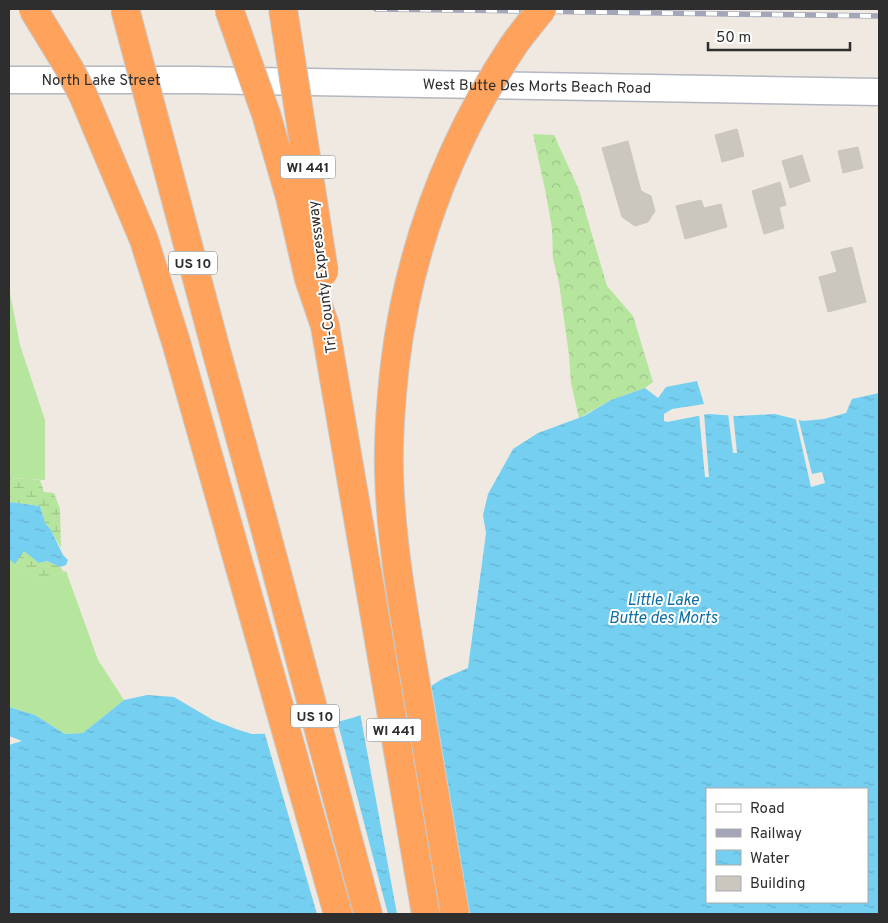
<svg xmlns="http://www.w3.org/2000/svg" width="888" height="923" font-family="Overpass,sans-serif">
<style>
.grass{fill:#b6e59e}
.forest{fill:url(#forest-crowns)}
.wetland{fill:url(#wetland-marsh)}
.water{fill:url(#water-ripples);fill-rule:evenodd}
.pier{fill:#efe9e1}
.building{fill:#cbc7bf;stroke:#cbc5ba}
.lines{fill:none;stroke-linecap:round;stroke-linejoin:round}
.tertiary-casing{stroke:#b4b7c1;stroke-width:29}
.motorway-casing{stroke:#c9c9c9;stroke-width:30}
.tertiary{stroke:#fff;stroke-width:26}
.motorway{stroke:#ffa35c;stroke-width:28}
.rail-casing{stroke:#a3a6b8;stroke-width:5.5}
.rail{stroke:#fff;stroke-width:4;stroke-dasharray:11;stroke-linecap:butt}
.motorway-bridge-casing{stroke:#c9c9c9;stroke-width:30;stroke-linecap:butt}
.motorway-bridge{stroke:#ffa35c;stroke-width:28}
.labels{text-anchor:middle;stroke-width:4;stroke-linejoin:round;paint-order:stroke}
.shield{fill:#fff;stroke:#6d6d6d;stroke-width:1}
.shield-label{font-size:14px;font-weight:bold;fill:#2e2e2e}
.street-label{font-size:15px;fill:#2e2e2e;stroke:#fff}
.water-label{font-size:16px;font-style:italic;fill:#0d6fa3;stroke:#fff}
</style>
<defs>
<pattern id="forest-crowns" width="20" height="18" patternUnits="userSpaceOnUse" patternTransform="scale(1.25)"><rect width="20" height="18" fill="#b6e59e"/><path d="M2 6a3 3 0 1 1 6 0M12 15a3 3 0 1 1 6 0" fill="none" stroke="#9dc588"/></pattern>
<pattern id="wetland-marsh" width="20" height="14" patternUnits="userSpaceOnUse" patternTransform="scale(1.25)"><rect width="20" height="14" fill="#b6e59e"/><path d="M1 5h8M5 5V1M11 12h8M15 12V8" fill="none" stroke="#9dc588"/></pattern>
<pattern id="water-ripples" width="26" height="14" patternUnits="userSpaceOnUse" patternTransform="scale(1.25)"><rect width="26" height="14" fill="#75cff0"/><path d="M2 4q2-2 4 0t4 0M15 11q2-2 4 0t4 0" fill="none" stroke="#66b2ce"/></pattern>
</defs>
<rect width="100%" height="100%" fill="#efe9e1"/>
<!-- grass -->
<path class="grass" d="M9,288L20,345L45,420V480L9,478Z
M9,562L38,582L66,571L98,660L124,700L83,733L65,734L35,715L9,707Z"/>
<!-- forest -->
<path class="forest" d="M533,134L554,135L579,190L607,286L633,316L653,382L645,388L611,400L579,418L571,383L569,355L559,283L553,259L552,229L546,194Z"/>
<!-- wetland -->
<path class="wetland" d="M9,478L40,480L44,492L54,493L60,509L61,548L51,530L45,523L40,506L9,502Z
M9,532L12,540L39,563L47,561L60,567L64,572L38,582L9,562Z"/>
<!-- water -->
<path class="water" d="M697,381L704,404L672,409L664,414V421L667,422L708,414L737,416L775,414L803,421L824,419L846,413L852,399L879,393V914H9V745L22,741L9,736V707L35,715L65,734L83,733L124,700L147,695L174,697L213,720L236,729L252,734L296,733L352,718L414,697L442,679L468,668L486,533L483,515L488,494L513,449L538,433L584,416L611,400L645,388L658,398L666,387ZM707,789H867V902H707Z
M9,502L40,506L45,523L51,530L63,555L68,560L66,565L60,567L47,561L39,563L24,551L15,564L9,559Z"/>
<!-- pier -->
<path class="pier" d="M704,413L709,477H705L699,414Z
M728,413H733L737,453H733Z
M795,416L798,417L812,474L822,472L825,483L811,487Z
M431,683L470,914H397L360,713L413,694Z
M337,720L388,914H317L264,731H296Z"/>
<!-- building -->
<path class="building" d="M737,129L744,156L722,162L715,135Z
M628,141L641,191L651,196L655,211L648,222L635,226L622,217L602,148Z
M858,147L863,168L843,173L838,151Z
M802,155L810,181L790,188L782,161Z
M780,182L786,205L779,207L784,228L764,234L752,191Z
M701,200L704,208L721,204L727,227L685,239L676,206Z
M852,247L866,302L828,312L819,277L837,272L831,252Z"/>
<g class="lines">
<defs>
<g id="tertiary">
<path id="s1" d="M9,80H194L879,92"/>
</g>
<path id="motorway" d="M325,326L426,914
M262,517L368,914"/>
</defs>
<!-- tertiary casing -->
<use href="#tertiary" class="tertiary-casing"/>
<!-- motorway casing -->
<use href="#motorway" class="motorway-casing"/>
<!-- tertiary -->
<use href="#tertiary" class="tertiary"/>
<!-- motorway -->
<use href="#motorway" class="motorway"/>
<defs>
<path id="rail" d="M376,9L879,16"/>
</defs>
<!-- rail casing -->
<use href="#rail" class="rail-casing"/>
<!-- rail -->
<use href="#rail" class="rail"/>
<defs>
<path id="motorway-bridge" d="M33,9L69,68L83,95L144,240L176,342L338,914
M125,9L216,350L262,517
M229,9L266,114L290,197L309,279L325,326
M283,9L324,272
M455,914C442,838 429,761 416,685C404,614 391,544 389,473C388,436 391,400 395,364C409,249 449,143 513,46C522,33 532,21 542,9"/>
</defs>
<!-- motorway-bridge casing -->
<use href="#motorway-bridge" class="motorway-bridge-casing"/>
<!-- motorway-bridge -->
<use href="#motorway-bridge" class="motorway-bridge"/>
</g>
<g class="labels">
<!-- shield labels -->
<g class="shield">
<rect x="280.5" y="155.5" width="55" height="23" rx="4"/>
<rect x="169" y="251.5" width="48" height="23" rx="4"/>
<rect x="291" y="704.5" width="48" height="23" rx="4"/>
<rect x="366.5" y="718.5" width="55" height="23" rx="4"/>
</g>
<g class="shield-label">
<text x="308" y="172">WI 441</text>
<text x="193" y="268">US 10</text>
<text x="315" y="721">US 10</text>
<text x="394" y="735">WI 441</text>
</g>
<!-- street labels -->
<g class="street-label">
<text dy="5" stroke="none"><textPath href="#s1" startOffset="92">North Lake Street</textPath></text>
<text dy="5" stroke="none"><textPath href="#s1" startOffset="528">West Butte Des Morts Beach Road</textPath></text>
<text transform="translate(322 277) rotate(-97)" y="5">Tri-County Expressway</text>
</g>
<!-- water labels -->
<g class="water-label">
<text x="663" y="605">Little Lake<tspan x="663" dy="18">Butte des Morts</tspan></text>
</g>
</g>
<!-- border -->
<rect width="888" height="923" fill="none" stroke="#2e2e2e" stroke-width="20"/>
<!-- legend -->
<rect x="706" y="788" width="162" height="115" fill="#ffffff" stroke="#ababab"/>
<rect x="716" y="804" width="25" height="8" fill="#ffffff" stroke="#ababab"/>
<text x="750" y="813" font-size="15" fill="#2e2e2e">Road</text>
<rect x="716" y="829" width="25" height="8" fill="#a3a6b8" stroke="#ababab"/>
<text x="750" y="838" font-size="15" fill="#2e2e2e">Railway</text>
<rect x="716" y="850" width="25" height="15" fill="url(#water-ripples)" stroke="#ababab"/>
<text x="750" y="863" font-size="15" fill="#2e2e2e">Water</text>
<rect x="716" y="876" width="25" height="15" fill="#cbc7bf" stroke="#ababab"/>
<text x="750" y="888" font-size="15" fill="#2e2e2e">Building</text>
<!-- scale -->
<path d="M708 42v8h142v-8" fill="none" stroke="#2e2e2e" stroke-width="2.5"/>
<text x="716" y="42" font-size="15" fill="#2e2e2e" stroke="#ffffff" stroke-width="4" paint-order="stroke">50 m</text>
</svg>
